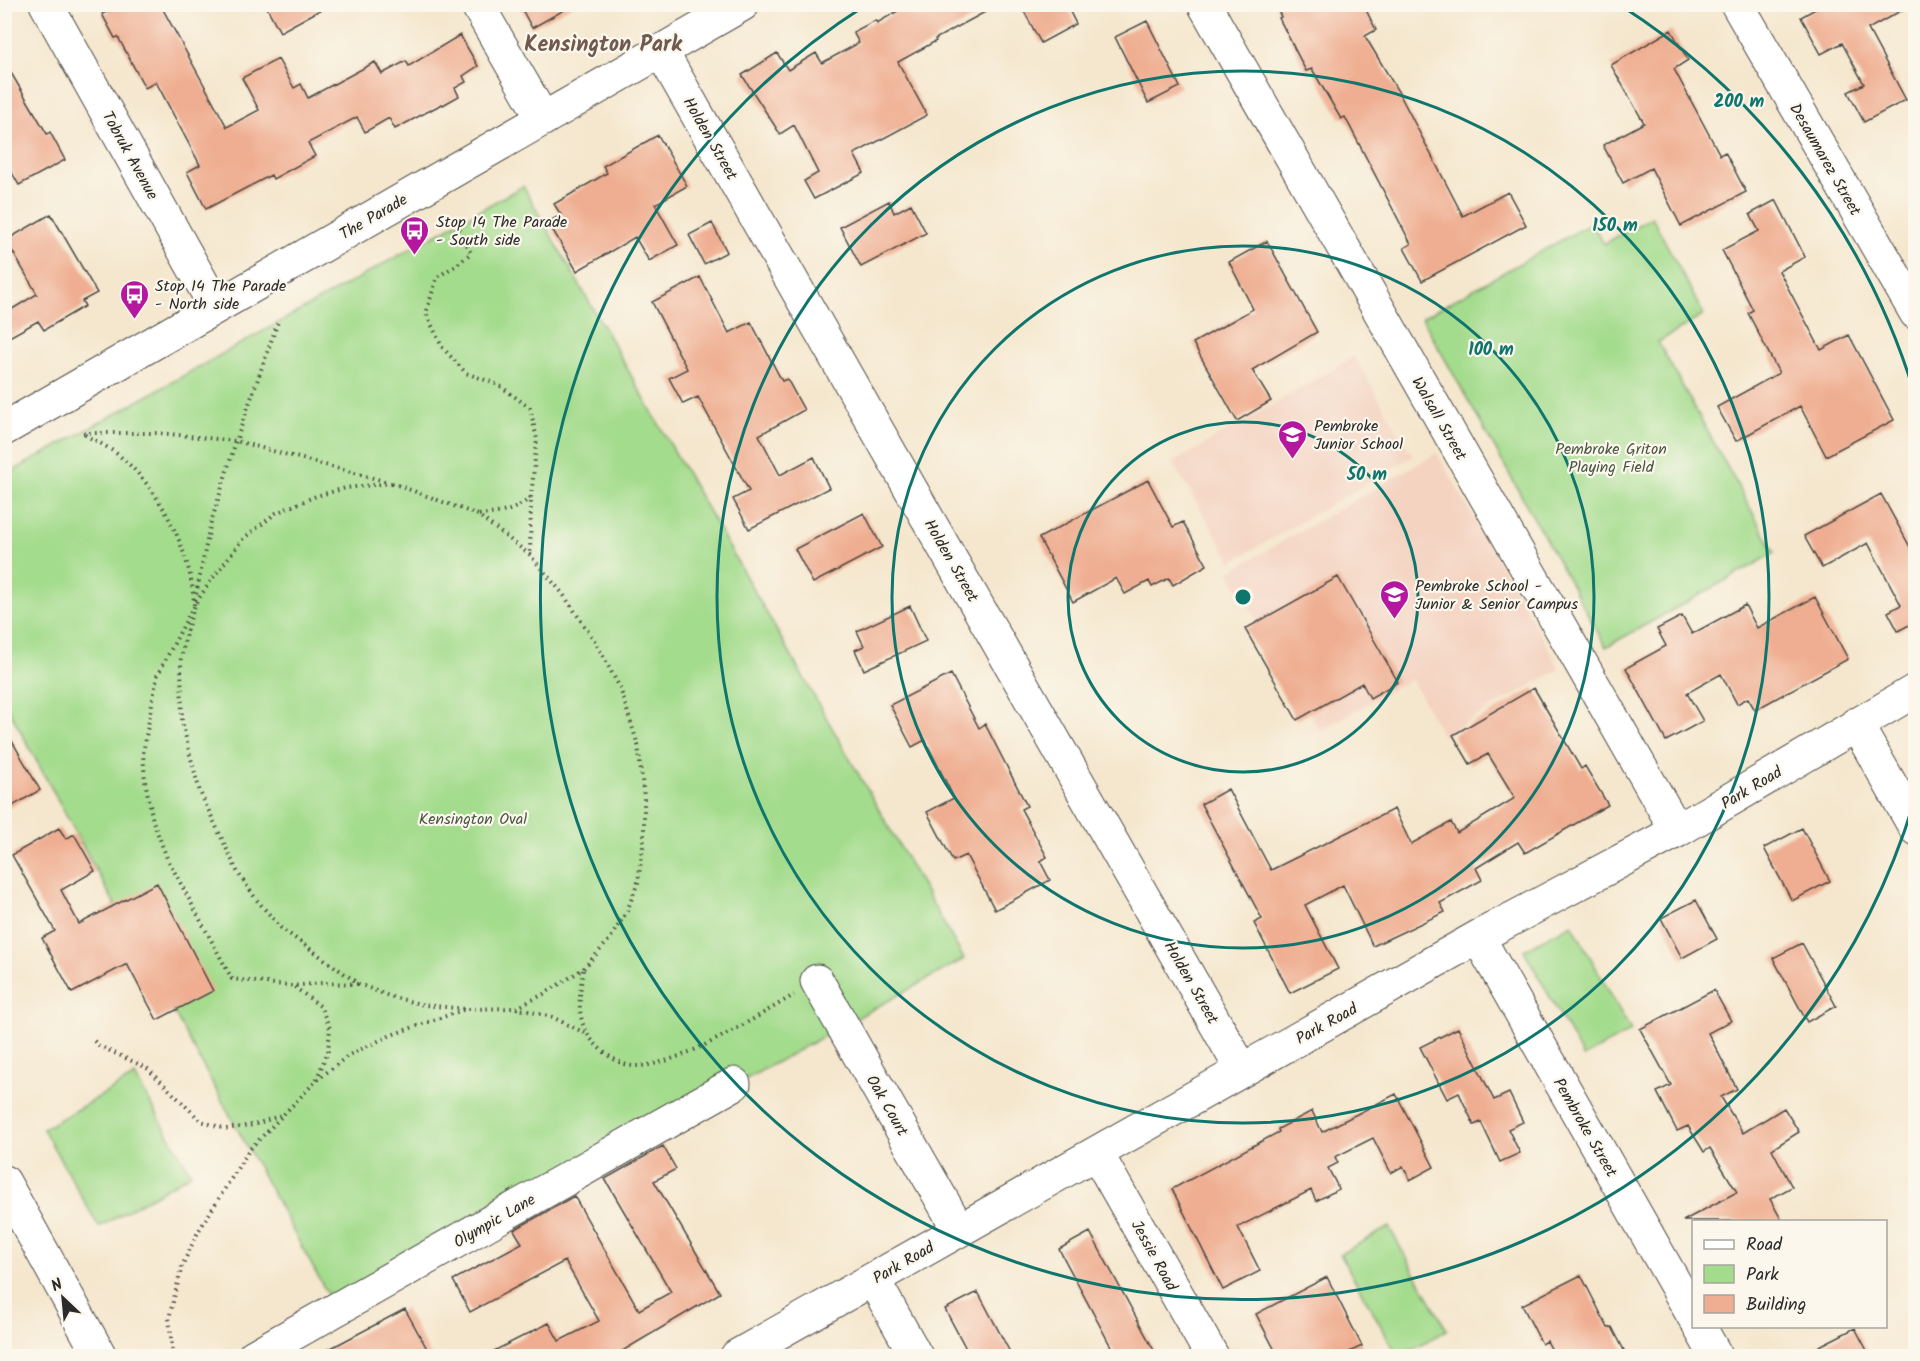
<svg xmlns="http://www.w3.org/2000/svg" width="1920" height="1361" font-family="Kalam,sans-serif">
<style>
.built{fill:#f4d3c1}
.green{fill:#a4dc8d;stroke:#68845c;stroke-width:1.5}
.building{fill:#efae91}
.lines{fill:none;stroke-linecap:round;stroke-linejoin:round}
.minor-casing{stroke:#494743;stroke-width:35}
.major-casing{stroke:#494743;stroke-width:35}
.path{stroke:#494743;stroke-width:4;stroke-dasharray:1.5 4.5;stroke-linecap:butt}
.minor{stroke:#fff;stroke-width:33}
.major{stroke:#fff;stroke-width:33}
.ring{fill:none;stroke:#0f766e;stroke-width:3}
.labels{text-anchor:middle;stroke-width:4.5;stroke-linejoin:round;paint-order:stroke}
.street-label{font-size:16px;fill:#2b2b2b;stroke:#fbf7ec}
.poi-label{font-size:16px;fill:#2b2b2b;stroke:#fbf7ec;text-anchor:start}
.park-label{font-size:16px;fill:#495744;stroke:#fbf7ec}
.district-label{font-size:22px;font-weight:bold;fill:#70594f;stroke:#fbf7ec}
.centre{fill:#0f766e;stroke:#fbf7ec;stroke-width:3}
.ring-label{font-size:18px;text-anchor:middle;font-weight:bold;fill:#0f766e;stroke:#fbf7ec;stroke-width:4.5;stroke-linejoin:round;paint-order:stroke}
</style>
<rect width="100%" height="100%" fill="#fbf7ec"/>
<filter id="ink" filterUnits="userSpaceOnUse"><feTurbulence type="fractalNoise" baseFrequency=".0167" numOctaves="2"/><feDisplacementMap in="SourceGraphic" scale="12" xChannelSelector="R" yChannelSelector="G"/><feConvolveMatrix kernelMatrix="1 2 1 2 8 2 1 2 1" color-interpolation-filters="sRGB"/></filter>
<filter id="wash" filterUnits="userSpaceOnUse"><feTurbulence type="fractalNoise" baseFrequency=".008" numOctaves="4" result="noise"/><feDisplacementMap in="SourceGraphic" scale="24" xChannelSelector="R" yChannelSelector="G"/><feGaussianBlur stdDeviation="1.35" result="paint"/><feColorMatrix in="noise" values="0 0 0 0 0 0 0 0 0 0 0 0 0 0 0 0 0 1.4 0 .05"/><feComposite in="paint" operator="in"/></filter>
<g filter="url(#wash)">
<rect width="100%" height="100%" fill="#f5e7ce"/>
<!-- built -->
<path class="built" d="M1354,357L1413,456L1232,562L1173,463Z
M1437,453L1560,669L1443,736L1411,679L1320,731L1229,572Z"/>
<!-- green -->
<path class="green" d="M523,186L964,959L334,1306L5,703L4,476Z
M1652,217L1704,315L1658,342L1775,553L1606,647L1422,318L1592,223L1604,244Z
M1572,924L1631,1031L1583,1057L1524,950Z
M135,1076L191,1174L99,1227L43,1129Z
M1389,1227L1447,1330L1400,1356H1398L1340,1254Z"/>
<g id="blocks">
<!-- building -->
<path class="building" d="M105,4H160L227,127L259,110L242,78L278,59L294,88L301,84L308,98L375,62L382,74L406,61L409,66L460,35L478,66L463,76L466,82L455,88L459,96L443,105L442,104L395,129L389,118L365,132L357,117L308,143L315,156L273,179L271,175L206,209L187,172L200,165L156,82L145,88L118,37L115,38L102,14L109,11Z
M265,4H331L280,32Z
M519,4H575L532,28Z
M910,4H1000L935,39L936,41L898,62L927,115L854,154L864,173L814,199L804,181L818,173L794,125L780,134L742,75L777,53L788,70L816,53L822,63L859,43L853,32L876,20L877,23Z
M1020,4H1066L1076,24L1041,43Z
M1275,4H1363L1376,30L1365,36L1399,93L1463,216L1508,192L1526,225L1422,281L1404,248L1411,244L1345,117L1341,119L1312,69L1306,71L1279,18L1281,17Z
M1824,4H1913L1868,29L1906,100L1864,122L1848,92L1864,84L1842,43L1821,54L1801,17Z
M1147,21L1180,87L1148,103L1115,37Z
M1671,30L1688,60L1674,69L1720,155L1725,152L1746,192L1681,226L1651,168L1623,183L1603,145L1644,123L1611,65Z
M4,61L47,134L50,132L65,160L19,185L4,159Z
M658,135L687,186L655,204L678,245L649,261L635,237L577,271L548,222L561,215L554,204L607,173L603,166Z
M1776,200L1805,257L1779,271L1821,350L1849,335L1894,420L1826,456L1800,406L1736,441L1717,407L1779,373L1748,313L1753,310L1722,250L1759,231L1750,214Z
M889,201L894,213L911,204L926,233L861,267L840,227Z
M51,214L97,293L82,301L85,306L44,330L38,321L4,340V314L37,294L6,240Z
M712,223L727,252L704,264L689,235Z
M1267,241L1317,332L1252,370L1271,401L1237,421L1193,343L1253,309L1229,262Z
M700,277L729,333L751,322L782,381L787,379L804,410L759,435L780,475L814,457L829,488L749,529L733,499L749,491L698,397L683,404L669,378L687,369L652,302Z
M1148,480L1173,527L1183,522L1207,565L1173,585L1169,578L1152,587L1149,581L1125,594L1116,578L1073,602L1039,538Z
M1881,494L1916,558V633L1911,624L1898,631L1888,612L1901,605L1868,543L1822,568L1804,536Z
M864,513L882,547L813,583L795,549Z
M1338,577L1398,682L1370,698L1362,683L1297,720L1245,629Z
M1815,597L1848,659L1755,710L1748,698L1737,704L1721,674L1687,693L1703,721L1666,741L1626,668L1666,646L1657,629L1682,616L1692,634L1745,605L1757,628Z
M910,606L926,641L864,670L855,650L864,646L857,631Z
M951,674L979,728L985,724L1027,806L1021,809L1047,857L1040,861L1050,880L995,910L966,855L953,861L927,812L954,798L925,740L912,747L890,705Z
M1534,688L1581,769L1585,766L1608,805L1525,853L1518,842L1476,868L1482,880L1440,903L1445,912L1373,946L1343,885L1305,905L1338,969L1290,993L1254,923L1262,919L1201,804L1228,789L1271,870L1394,809L1411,844L1451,822L1457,833L1515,798L1488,754L1470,764L1453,735Z
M4,727L40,790L4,811Z
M59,828L66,839L74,834L95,871L61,890L79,924L157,883L213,991L157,1020L127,964L72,993L42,938L55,931L12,855Z
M1802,828L1830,881L1792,901L1764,848Z
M1696,900L1717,939L1682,958L1661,918Z
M1802,943L1836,1006L1807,1022L1773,958Z
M1714,990L1731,1021L1708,1033L1737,1089L1721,1097L1743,1133L1784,1108L1799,1132L1772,1149L1792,1187L1770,1199L1782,1221H1683L1737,1192L1710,1148L1704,1152L1688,1126L1677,1131L1657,1092L1671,1085L1640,1029Z
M1458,1028L1494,1100L1509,1093L1523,1122L1508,1129L1520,1153L1500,1162L1481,1122L1474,1125L1459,1093L1447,1099L1420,1047Z
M1396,1094L1434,1167L1410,1180L1403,1166L1391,1173L1373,1138L1335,1157L1338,1163L1328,1168L1339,1189L1316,1201L1311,1190L1238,1227L1260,1271L1223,1290L1172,1189L1279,1132L1278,1129L1312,1111L1322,1132Z
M663,1146L676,1169L654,1181L720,1293L614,1356H484L549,1323L559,1341L599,1321L565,1261L470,1312L453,1280L522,1243L514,1230L574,1196L639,1310L671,1292L605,1179Z
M1090,1232L1157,1356H1116L1059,1249Z
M1581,1275L1608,1328L1612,1327L1627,1356H1555L1547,1341L1542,1344L1522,1305Z
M1327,1277L1362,1346L1341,1356H1278L1256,1314Z
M978,1292L1012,1356H970L945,1309Z
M405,1309L431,1356H316Z
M1855,1328L1870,1356H1800Z"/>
</g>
</g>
<g filter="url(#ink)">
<use href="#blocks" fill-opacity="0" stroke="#494743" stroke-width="1.5"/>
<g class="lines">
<defs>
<path id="minor" d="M46,4L215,306
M477,4L543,119
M1204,4L1677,831
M1737,4L1916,313
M661,51L1242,1070
M1856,724L1916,829
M1478,937L1694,1317
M817,981L959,1230
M1097,1154L1212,1356
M4,1182L100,1356
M873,1279L916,1356
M1699,1326L1716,1356
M254,1356L734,1084
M737,1356L1478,937L1677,831L1916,690"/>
<path id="major" d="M4,429L743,4"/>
</defs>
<!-- minor casing -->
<use href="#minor" class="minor-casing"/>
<!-- major casing -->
<use href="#major" class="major-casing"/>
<!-- path -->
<path class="path" d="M454,218L471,253L455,266L437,277L426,313L442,347L466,373L499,385L530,408L537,439L531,497L530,554
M392,483L478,515L530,555L563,594L596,643L620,688L638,745L644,797V839L638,882L627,911L610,939L583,969L544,994L516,1008L466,1009L424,1005L389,996L359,984L281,928L256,899L238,873L200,792L190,755L182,721L181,659L186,633L195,604L215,575L243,539L276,513L316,496L346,488Z
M479,515C501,513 513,512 530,498
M195,600L210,526L236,441L279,319
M194,605C192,553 161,491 122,458C111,448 95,441 82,433H159L236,441L388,482
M191,611L157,676L143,753L145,781L153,821L167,858L232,979L292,986L322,983L358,984
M583,970C578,1004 575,1029 604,1052C612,1059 626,1067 637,1066C682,1065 754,1018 794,995
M516,1008L552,1017L585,1033
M94,1041L99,1046L147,1068L201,1121L226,1129L253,1125L282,1115
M317,1080L349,1055L391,1035L463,1010
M173,1356L169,1318L182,1266L198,1232L249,1150L316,1081L328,1051L330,1028L320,1006L293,986"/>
<!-- minor -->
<use href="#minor" class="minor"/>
<!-- major -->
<use href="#major" class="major"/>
</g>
</g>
<!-- distance rings -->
<g class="ring">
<circle cx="1243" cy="597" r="175"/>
<circle cx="1243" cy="597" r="351"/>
<circle cx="1243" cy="597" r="526"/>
<path d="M1914 802A702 702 0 1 1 866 5M1620 5A702 702 0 0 1 1914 392"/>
</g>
<!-- icons -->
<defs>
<symbol id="bus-pin" viewBox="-11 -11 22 30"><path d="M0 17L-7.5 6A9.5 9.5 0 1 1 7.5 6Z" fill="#b5179e" stroke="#fbf7ec"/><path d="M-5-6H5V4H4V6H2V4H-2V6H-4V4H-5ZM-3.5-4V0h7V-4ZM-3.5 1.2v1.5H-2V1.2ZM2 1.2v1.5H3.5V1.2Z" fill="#fff"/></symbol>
<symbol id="school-pin" viewBox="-11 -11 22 30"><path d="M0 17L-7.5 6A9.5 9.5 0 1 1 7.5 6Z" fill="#b5179e" stroke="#fbf7ec"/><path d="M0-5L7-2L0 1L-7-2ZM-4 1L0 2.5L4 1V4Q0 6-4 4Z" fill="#fff"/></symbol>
</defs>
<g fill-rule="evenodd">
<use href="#bus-pin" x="398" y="214" width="33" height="45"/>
<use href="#bus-pin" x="118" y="278" width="33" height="45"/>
<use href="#school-pin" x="1276" y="418" width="33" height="45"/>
<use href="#school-pin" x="1378" y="578" width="33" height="45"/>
</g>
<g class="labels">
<!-- street labels -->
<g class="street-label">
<text transform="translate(711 138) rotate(60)" y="6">Holden Street</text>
<text transform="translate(131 155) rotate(61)" y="6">Tobruk Avenue</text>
<text transform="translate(1826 159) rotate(60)" y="6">Desaumarez Street</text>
<text transform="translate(373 216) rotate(-30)" y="6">The Parade</text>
<text transform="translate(1440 418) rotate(60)" y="6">Walsall Street</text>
<text transform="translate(952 560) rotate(60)" y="6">Holden Street</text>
<text transform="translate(1751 787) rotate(-31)" y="6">Park Road</text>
<text transform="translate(1192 982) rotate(60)" y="6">Holden Street</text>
<text transform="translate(1326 1023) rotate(-29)" y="6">Park Road</text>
<text transform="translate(888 1105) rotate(60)" y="6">Oak Court</text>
<text transform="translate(1586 1127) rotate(60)" y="6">Pembroke Street</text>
<text transform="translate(494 1220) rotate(-30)" y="6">Olympic Lane</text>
<text transform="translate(1155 1255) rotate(61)" y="6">Jessie Road</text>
<text transform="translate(903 1262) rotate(-30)" y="6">Park Road</text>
</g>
<!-- poi labels -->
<g class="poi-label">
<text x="436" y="227">Stop 14 The Parade<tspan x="436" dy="18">- South side</tspan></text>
<text x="155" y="291">Stop 14 The Parade<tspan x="155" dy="18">- North side</tspan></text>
<text x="1314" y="431">Pembroke<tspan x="1314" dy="18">Junior School</tspan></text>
<text x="1415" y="591">Pembroke School -<tspan x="1415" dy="18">Junior &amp; Senior Campus</tspan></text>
</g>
<!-- park labels -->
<g class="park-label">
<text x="1611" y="454">Pembroke Griton<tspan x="1611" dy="18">Playing Field</tspan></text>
<text x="473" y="824">Kensington Oval</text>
</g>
<!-- district labels -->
<g class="district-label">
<text x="603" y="51">Kensington Park</text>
</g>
</g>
<circle cx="1243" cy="597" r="9" class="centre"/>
<g class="ring-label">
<text x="1739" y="107">200 m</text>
<text x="1615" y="231">150 m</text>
<text x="1491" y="355">100 m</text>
<text x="1367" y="480">50 m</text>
</g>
<!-- margin -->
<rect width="1920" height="1361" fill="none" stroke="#fbf7ec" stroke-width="24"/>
<!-- legend -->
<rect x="1692" y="1220" width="195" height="108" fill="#fbf7ec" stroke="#a8a59f" stroke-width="1.5"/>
<rect x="1704" y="1240" width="30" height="9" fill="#ffffff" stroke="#a8a59f" stroke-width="1.5"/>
<text x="1746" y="1250" font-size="18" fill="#2b2b2b">Road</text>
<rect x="1704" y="1265" width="30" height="18" fill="#a4dc8d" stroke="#a8a59f" stroke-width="1.5"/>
<text x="1746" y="1280" font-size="18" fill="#2b2b2b">Park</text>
<rect x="1704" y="1295" width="30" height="18" fill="#efae91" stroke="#a8a59f" stroke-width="1.5"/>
<text x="1746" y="1310" font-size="18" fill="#2b2b2b">Building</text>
<!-- north arrow -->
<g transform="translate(63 1298) rotate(334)" stroke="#fbf7ec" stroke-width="4.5" paint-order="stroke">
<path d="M0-4.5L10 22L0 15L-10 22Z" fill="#2b2b2b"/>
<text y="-9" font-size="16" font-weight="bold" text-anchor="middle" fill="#2b2b2b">N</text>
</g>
</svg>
